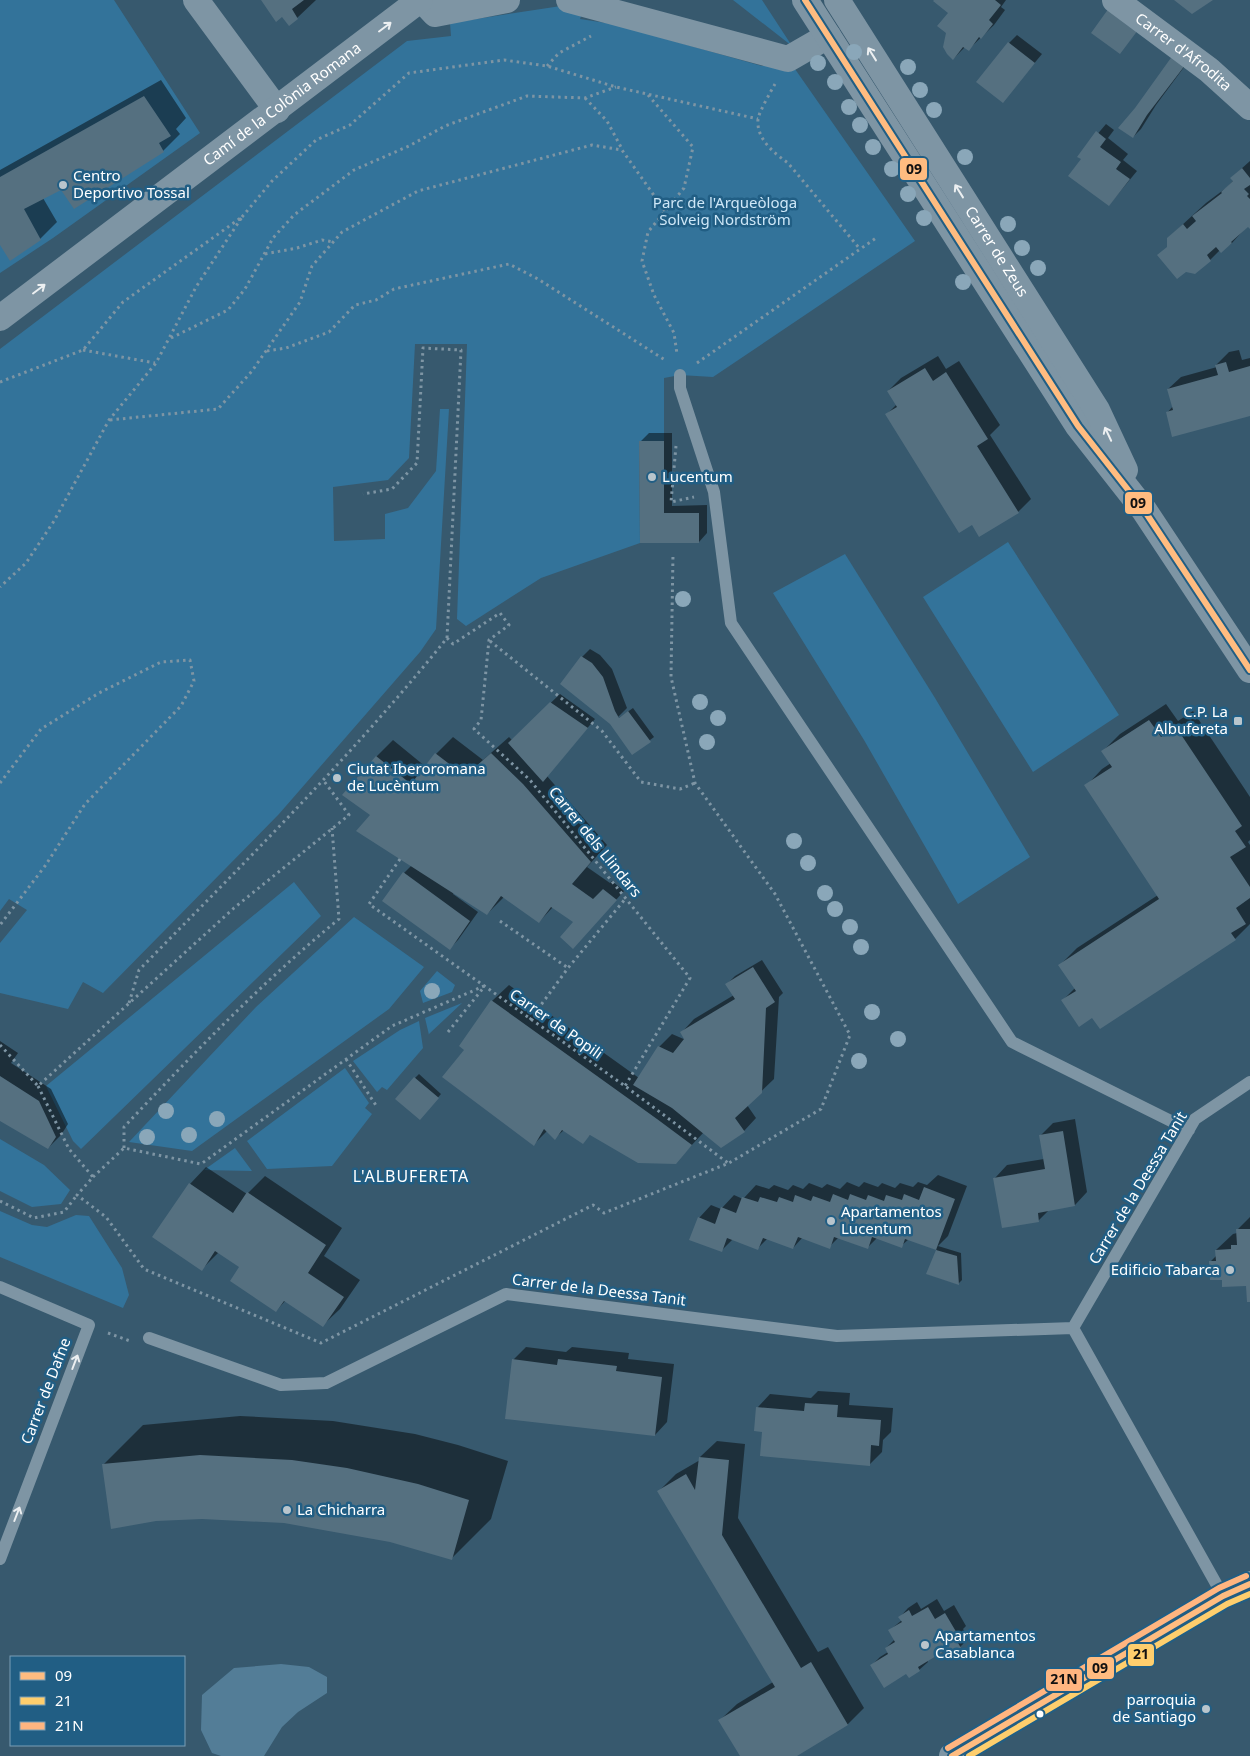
<svg xmlns="http://www.w3.org/2000/svg" width="1250" height="1756" font-family="'Noto Sans',sans-serif">
<style>
.green{fill:#33739a}
.water{fill:#537d97}
.shadow{fill:#0007}
.building{fill:#557080}
.lines{fill:none;stroke-linecap:round;stroke-linejoin:round}
.path{stroke:#7e95a4;stroke-width:3;stroke-dasharray:2.5 4;stroke-linecap:butt}
.lane{stroke:#7e95a4;stroke-width:12}
.street{stroke:#7e95a4;stroke-width:26}
.bus-1-casing{stroke:#215e84;stroke-width:10}
.bus-2-casing{stroke:#215e84;stroke-width:10}
.bus-3-casing{stroke:#215e84;stroke-width:10}
.bus-1{stroke:#ffbc80;stroke-width:6}
.bus-2{stroke:#fece6d;stroke-width:6}
.bus-3{stroke:#ffb580;stroke-width:6}
.tree{fill:#8aa7b9}
.oneway{stroke:#eceff1}
.poi-dot{fill:#b9c5cc;stroke:#215e84;stroke-width:2}
.bus-dot{fill:#fff;stroke:#215e84;stroke-width:2}
.labels{text-anchor:middle;stroke-width:5;stroke-linejoin:round;paint-order:stroke}
.street-label{font-size:15px;fill:#fff;stroke:#215e84}
.poi-label{font-size:15px;fill:#fff;stroke:#215e84;text-anchor:start}
.park-label{font-size:15px;fill:#cee7f7;stroke:#215e84}
.neighbourhood-label{font-size:16px;letter-spacing:1px;fill:#fff;stroke:#215e84}
.line-badge{stroke:#215e84;stroke-width:2}
.pale-badge-label{font-size:14px;text-anchor:middle;font-weight:bold;fill:#111}
</style>
<rect width="100%" height="100%" fill="#37596e"/>
<!-- green -->
<path class="green" d="M0,0H114L200,133L53,238L0,273Z
M733,0H762L792,46Z
M561,6L583,11L580,19L613,24L762,66L788,59L915,241L713,377L680,375L664,378V441L639,442L640,543L541,578L466,626L457,619L467,344H415L409,458L388,480L333,487L334,541L385,539V514L408,508L436,471L440,409H449L436,629L420,652L279,814L103,993L83,982L68,1009L0,993V943L27,910L9,899L0,911V349L407,41L451,36L450,23Z
M1008,542L1119,715L1033,772L923,597Z
M845,554L935,698L1030,857L958,904L864,740L773,593Z
M294,882L321,916L81,1149L73,1141L46,1086Z
M354,917L424,967L389,1009L192,1151L129,1142L256,1007Z
M437,971L455,985L452,992L423,1003L420,991Z
M462,1003L429,1034V1035L425,1018Z
M419,1021L423,1048L387,1090L382,1087L377,1092L353,1061L400,1030Z
M345,1068L369,1103L365,1108L372,1114L332,1166L267,1169L247,1141Z
M0,1139L44,1165L70,1190L61,1204L32,1207L0,1191Z
M235,1148L252,1171L204,1170Z
M0,1211L32,1225L47,1227L76,1215L89,1216L122,1268L129,1295L123,1308L0,1257Z"/>
<!-- water -->
<path class="water" d="M281,1664L309,1667L327,1677V1693L298,1712L282,1727L264,1756H221L212,1753L201,1730L202,1695L234,1668Z"/>
<!-- shadow -->
<path class="shadow" d="M263,0H316L297,18L282,16Z
M936,0H1006L1001,7L1005,10L994,25L969,49L965,47L953,59L949,13Z
M1017,35L1042,54L1003,101L1009,43Z
M1193,55L1156,105L1141,129L1133,137L1120,128Z
M161,80L186,118L176,129L180,134L163,151L61,189L43,198L57,222L40,239L0,243V170Z
M1106,124L1114,130L1108,138L1128,154L1123,160L1137,171L1109,205L1082,159L1079,156Z
M1250,161V226L1248,225L1232,243L1221,251L1220,250L1210,260L1168,246V238L1206,203L1226,188L1234,180L1231,178Z
M1239,350L1242,360L1250,358V415L1167,413L1173,406L1168,389L1181,377L1217,367L1216,365L1229,352Z
M938,356L946,369L959,361L1000,425L990,435L1031,499L1018,512L972,524L887,414L897,404L888,391L901,378Z
M649,433H672V506L707,505V533L699,542H641L640,442Z
M590,649L600,655L612,669L627,708L618,717L619,718L633,708L654,737L633,753L582,657Z
M560,694L595,719L547,776L607,845L587,867L610,883L612,881L624,891L581,939L579,917L553,907L539,922L504,897L487,914L454,892L453,894L478,912L458,940L450,948L404,873L412,865L372,815L376,757L393,740L426,767L436,754L453,737L483,760L509,737L512,740Z
M1166,704L1178,721L1193,711L1250,797V840L1248,842L1250,845V924L1235,939L1093,1016L1063,1000L1075,988L1060,965L1077,948L1158,895L1086,786L1102,769L1111,763L1103,751L1120,734Z
M762,960L783,993L779,997L774,1079L747,1105L756,1118L744,1131L704,1132L675,1163L591,1134L583,1142L564,1130L555,1138L547,1131L533,1145L466,1049L492,1001L509,985L639,1078L659,1047L672,1034L686,1040L682,1032L694,1019L734,995L727,984L735,976Z
M0,1041L18,1053L11,1063L51,1089L68,1124L61,1135L48,1148L0,1119Z
M419,1074L441,1094L424,1114L415,1078Z
M1075,1119L1087,1192L1075,1205L1050,1209L1038,1221L995,1178L1007,1165L1044,1159L1040,1136L1053,1123Z
M206,1167L247,1194L265,1176L342,1228L324,1256L360,1280L340,1309L323,1325L286,1300L276,1311L241,1267L219,1252L202,1269L190,1184Z
M938,1175L967,1186L948,1236L938,1246L961,1253L962,1280L958,1284L928,1274L937,1250L909,1239L901,1246L877,1238L867,1248L839,1237L829,1247L803,1237L793,1248L768,1238L758,1248L733,1239L722,1250L699,1218L711,1205L721,1209L734,1195L743,1199L756,1185L769,1189L774,1185L788,1190L793,1185L803,1189L809,1183L822,1188L827,1184L840,1189L847,1182L859,1187L864,1182L878,1187L882,1183L895,1188L900,1183L913,1187L918,1182L927,1185Z
M1250,1217V1301L1247,1285L1223,1278L1210,1262L1217,1255L1216,1250L1233,1234L1237,1233V1230Z
M526,1347L566,1352L572,1347L629,1353L628,1359L674,1364L667,1422L655,1435L513,1360Z
M818,1391L850,1393L849,1405L893,1408L891,1432L883,1440L882,1452L869,1465L763,1431L758,1407L770,1394L811,1398Z
M240,1416L333,1421L415,1434L458,1445L508,1461L491,1519L451,1559L391,1541L103,1465L143,1425Z
M717,1441L745,1444L738,1518L818,1652L828,1647L864,1708L848,1724L795,1756H741L720,1720L737,1704L773,1682L659,1491L676,1474L700,1460V1457Z
M937,1599L944,1611L954,1605L966,1626L963,1629L969,1638L960,1647L946,1649L927,1660L928,1662L919,1670L907,1672L872,1665L880,1657L888,1652L886,1648L895,1639L890,1630L902,1620L900,1617L908,1608L917,1602L921,1609Z"/>
<!-- building -->
<path class="building" d="M261,0H304L292,9L298,19L289,26L282,17L276,22Z
M934,0H995L1001,5L989,20L993,24L981,39L979,37L969,51L963,47L953,60L947,54L943,47L946,33L937,26L948,13L933,1Z
M1174,0H1213L1192,14Z
M1109,8L1138,30L1120,54L1091,33Z
M1008,42L1035,63L1003,103L976,82Z
M1173,55L1186,64L1147,115L1133,138L1118,128L1135,108Z
M144,96L171,136L159,143L164,152L74,209L61,190L24,209L41,240L10,261L0,245V177Z
M1096,131L1106,139L1100,147L1121,162L1116,169L1130,179L1109,206L1068,176L1081,159L1077,157Z
M1242,168L1250,178V185L1244,189L1249,194L1247,196L1250,199V229L1248,227L1231,242L1232,243L1221,253L1216,247L1207,255L1211,261L1195,274L1186,272L1177,279L1157,255L1167,247V238L1183,224L1187,229L1196,221L1192,216L1222,193L1221,192L1233,181L1230,178Z
M1226,362L1229,372L1250,366V416L1172,437L1166,412L1173,410L1167,389L1218,375L1215,365Z
M925,368L933,381L946,372L988,439L977,446L1019,513L979,537L972,525L959,533L885,414L897,407L887,391Z
M639,441H664V513H699V543H640Z
M581,656L592,663L603,677L615,711L619,718L628,711L651,742L632,755L610,724L560,684Z
M550,702L588,728L543,782L508,743Z
M1149,720L1161,737L1176,727L1242,826L1235,831L1246,847L1230,857L1250,887V898L1236,908L1246,924L1231,933L1236,940L1100,1029L1092,1018L1079,1027L1061,1000L1076,991L1058,965L1159,899L1084,785L1112,767L1101,751Z
M435,753L465,776L491,753L523,784L591,862L572,884L593,899L603,889L617,900L573,949L560,937L573,922L551,907L539,923L501,896L487,915L356,831L370,815L342,795L376,756L411,784Z
M403,872L470,921L450,950L382,901Z
M753,967L775,1002L766,1008L762,1093L735,1118L745,1132L721,1148L672,1108L633,1085L658,1046L673,1053L684,1039L680,1032L735,999L725,984Z
M491,1000L657,1119L692,1145L676,1164L638,1163L590,1135L583,1144L562,1130L555,1140L544,1129L534,1146L442,1077L464,1050L459,1046Z
M0,1076L39,1101L56,1137L48,1149L0,1121Z
M414,1077L439,1098L420,1120L395,1099Z
M1063,1131L1075,1206L1038,1213L1039,1222L1002,1228L993,1178L1045,1169L1039,1135Z
M189,1183L233,1213L247,1192L326,1245L308,1273L344,1297L323,1327L284,1301L276,1312L230,1281L239,1267L215,1251L202,1271L152,1237Z
M924,1187L955,1199L936,1250L905,1239L902,1248L872,1237L868,1249L834,1237L830,1249L798,1237L793,1249L763,1238L758,1250L727,1238L722,1252L689,1240L698,1217L715,1224L721,1207L736,1213L742,1197L758,1202L760,1197L777,1202L779,1197L793,1202L795,1195L811,1201L813,1196L830,1202L833,1194L848,1200L850,1194L866,1200L868,1195L884,1201L886,1195L902,1200L904,1194L919,1200Z
M1236,1229H1250V1302H1247L1246,1286L1222,1287V1280H1210L1209,1261H1216L1215,1250L1231,1249V1245H1237Z
M936,1250L957,1256L959,1285L926,1274Z
M512,1359L557,1365L558,1359L617,1366L616,1371L662,1377L655,1436L505,1419Z
M805,1403L838,1405L837,1417L881,1420L879,1446L871,1445L870,1466L760,1456L762,1432L754,1431L756,1407L804,1411Z
M200,1455L292,1460L347,1468L418,1484L469,1500L452,1560L390,1542L284,1523L202,1519L156,1521L111,1529L102,1464Z
M699,1457L729,1460L722,1535L801,1668L811,1662L848,1725L797,1756H740L718,1720L775,1687L657,1491L686,1474L695,1490Z
M928,1607L935,1619L945,1613L958,1635L955,1638L961,1648L949,1655L946,1650L918,1667L920,1671L909,1678L906,1674L884,1688L870,1665L888,1654L885,1648L895,1642L888,1630L902,1622L898,1617L909,1610L912,1616Z"/>
<g class="lines">
<!-- path -->
<path class="path" d="M547,66L559,53L591,36
M775,84C771,91 759,112 758,119C756,139 774,153 788,163L860,249
M648,95L693,147L684,188L648,232L642,261L654,295L674,333L677,354
M585,98L607,121L622,149
M242,217L272,181L316,140L350,125L409,73L504,60L547,66L616,87L758,119
M265,254L297,248L322,240L334,242
M171,338L228,310L245,289L273,238L294,215L354,170L409,146L445,126L527,96L585,98L616,87
M83,350L155,363
M267,351L286,348L329,332L355,305L376,300L394,289L509,264L538,279L665,360
M697,363L876,238
M0,382L83,350L123,302L242,217L196,287L156,363L109,420L54,521L26,563L0,587
M110,420L218,409L252,371L300,302L312,266L342,232L418,191L592,145L622,150L665,211
M676,446L671,502L694,497
M447,638L453,644L500,613L509,625L489,640L481,720L474,729L530,780L690,978L625,1086
M490,641L602,731L641,782L680,789L695,783
M0,783L41,729L99,693L161,662L190,660L194,681L181,706L85,804L45,866L0,925
M400,859L369,904L625,1086L728,1163
M500,921L568,968
M129,1003L139,970C245,862 352,756 447,638L461,350L423,348L417,463L392,489L363,494
M530,1020L568,968L626,898
M448,1032L484,987
M0,1045L38,1086L234,908L349,815L324,781
M346,1059L377,1107
M38,1086L69,1149L93,1177L77,1195L106,1217L144,1269L321,1343L593,1205L604,1213L729,1163L821,1109L850,1035L775,894L695,783L671,677L673,554
M124,1148V1127C192,1055 262,982 339,919L332,828
M93,1177L124,1148L201,1164L392,1026L484,986
M0,1201L34,1218L64,1212L77,1195
M108,1333L130,1341"/>
<!-- lane -->
<path class="lane" d="M680,375V388L714,492L731,623L1012,1042L1189,1130
M0,1287L89,1325L0,1559
M1073,1328L1195,1119L1250,1082
M1073,1328L1223,1596
M149,1338L281,1385L326,1383L506,1294L837,1336L1073,1328"/>
<!-- street -->
<g class="street">
<path d="M196,0L277,110"/>
<path d="M422,0L435,14L507,0"/>
<path d="M569,0L788,59L828,36"/>
<path d="M805,0L1078,426L1144,510L1250,670"/>
<path id="s1" d="M837,0L1097,410L1125,470"/>
<path id="s2" d="M1115,0L1209,70L1250,107"/>
<path id="s3" d="M0,318L420,0"/>
<path d="M952,1756L1223,1596L1250,1584"/>
</g>
<defs>
<path id="bus-1" d="M805,0L1078,426L1144,510L1250,670
M952,1756L1223,1596L1250,1584"/>
<path id="bus-2" d="M969,1756L1227,1604L1250,1594"/>
<path id="bus-3" d="M948,1748L1219,1588L1246,1576"/>
</defs>
<!-- bus-1 casing -->
<use href="#bus-1" class="bus-1-casing"/>
<!-- bus-2 casing -->
<use href="#bus-2" class="bus-2-casing"/>
<!-- bus-3 casing -->
<use href="#bus-3" class="bus-3-casing"/>
<!-- bus-1 -->
<use href="#bus-1" class="bus-1"/>
<!-- bus-2 -->
<use href="#bus-2" class="bus-2"/>
<!-- bus-3 -->
<use href="#bus-3" class="bus-3"/>
</g>
<!-- trees -->
<g class="tree">
<circle cx="854" cy="52" r="8"/>
<circle cx="818" cy="63" r="8"/>
<circle cx="908" cy="67" r="8"/>
<circle cx="835" cy="82" r="8"/>
<circle cx="920" cy="90" r="8"/>
<circle cx="849" cy="107" r="8"/>
<circle cx="934" cy="110" r="8"/>
<circle cx="860" cy="125" r="8"/>
<circle cx="873" cy="147" r="8"/>
<circle cx="965" cy="157" r="8"/>
<circle cx="892" cy="169" r="8"/>
<circle cx="908" cy="194" r="8"/>
<circle cx="924" cy="218" r="8"/>
<circle cx="1008" cy="224" r="8"/>
<circle cx="1022" cy="248" r="8"/>
<circle cx="1038" cy="268" r="8"/>
<circle cx="963" cy="282" r="8"/>
<circle cx="683" cy="599" r="8"/>
<circle cx="700" cy="702" r="8"/>
<circle cx="718" cy="718" r="8"/>
<circle cx="707" cy="742" r="8"/>
<circle cx="794" cy="841" r="8"/>
<circle cx="808" cy="863" r="8"/>
<circle cx="825" cy="893" r="8"/>
<circle cx="835" cy="909" r="8"/>
<circle cx="850" cy="927" r="8"/>
<circle cx="861" cy="947" r="8"/>
<circle cx="432" cy="991" r="8"/>
<circle cx="872" cy="1012" r="8"/>
<circle cx="898" cy="1039" r="8"/>
<circle cx="859" cy="1061" r="8"/>
<circle cx="166" cy="1111" r="8"/>
<circle cx="217" cy="1119" r="8"/>
<circle cx="189" cy="1135" r="8"/>
<circle cx="147" cy="1137" r="8"/>
</g>
<!-- one-way arrows -->
<defs><path id="oneway-shaft" d="M-6 0H5M1.5-3L5.5 0L1.5 3" fill="none" stroke-width="1.6" stroke-linecap="round" stroke-linejoin="round" transform="scale(1.25)"/></defs>
<g class="oneway">
<use href="#oneway-shaft" transform="translate(385 27) rotate(-37)"/>
<use href="#oneway-shaft" transform="translate(872 54) rotate(-122)"/>
<use href="#oneway-shaft" transform="translate(959 191) rotate(-122)"/>
<use href="#oneway-shaft" transform="translate(39 289) rotate(-37)"/>
<use href="#oneway-shaft" transform="translate(1108 434) rotate(-115)"/>
<use href="#oneway-shaft" transform="translate(75 1362) rotate(-69)"/>
<use href="#oneway-shaft" transform="translate(17 1514) rotate(-69)"/>
</g>
<!-- markers -->
<g class="poi-dot">
<circle cx="63" cy="185" r="5"/>
<circle cx="652" cy="477" r="5"/>
<rect x="1233" y="716" width="10" height="10" rx="2.5"/>
<circle cx="337" cy="778" r="5"/>
<circle cx="831" cy="1221" r="5"/>
<circle cx="1230" cy="1270" r="5"/>
<circle cx="287" cy="1510" r="5"/>
<circle cx="925" cy="1645" r="5"/>
<circle cx="1206" cy="1709" r="5"/>
</g>
<circle class="bus-dot" cx="1040" cy="1714" r="4.5"/>
<g class="labels">
<!-- street labels -->
<g class="street-label">
<text dy="5" stroke="none"><textPath href="#s2" startOffset="86">Carrer d'Afrodita</textPath></text>
<text dy="5" stroke="none"><textPath href="#s3" startOffset="354">Camí de la Colònia Romana</textPath></text>
<text dy="5" stroke="none"><textPath href="#s1" startOffset="298">Carrer de Zeus</textPath></text>
<text transform="translate(595 842) rotate(51)" y="5">Carrer dels Llindars</text>
<text transform="translate(556 1024) rotate(35)" y="5">Carrer de Popili</text>
<text transform="translate(1138 1188) rotate(-59)" y="5">Carrer de la Deessa Tanit</text>
<text transform="translate(599 1290) rotate(7)" y="5">Carrer de la Deessa Tanit</text>
<text transform="translate(46 1391) rotate(-69)" y="5">Carrer de Dafne</text>
</g>
<!-- poi labels -->
<g class="poi-label">
<text x="73" y="181">Centro<tspan x="73" dy="17">Deportivo Tossal</tspan></text>
<text x="662" y="482">Lucentum</text>
<text x="1228" y="717" text-anchor="end">C.P. La<tspan x="1228" dy="17">Albufereta</tspan></text>
<text x="347" y="774">Ciutat Iberoromana<tspan x="347" dy="17">de Lucèntum</tspan></text>
<text x="841" y="1217">Apartamentos<tspan x="841" dy="17">Lucentum</tspan></text>
<text x="1220" y="1275" text-anchor="end">Edificio Tabarca</text>
<text x="297" y="1515">La Chicharra</text>
<text x="935" y="1641">Apartamentos<tspan x="935" dy="17">Casablanca</tspan></text>
<text x="1196" y="1705" text-anchor="end">parroquia<tspan x="1196" dy="17">de Santiago</tspan></text>
</g>
<!-- park labels -->
<g class="park-label">
<text x="725" y="208">Parc de l'Arqueòloga<tspan x="725" dy="17">Solveig Nordström</tspan></text>
</g>
<!-- neighbourhood labels -->
<g class="neighbourhood-label">
<text x="411" y="1182">L'ALBUFERETA</text>
</g>
</g>
<g class="line-badge">
<rect x="899" y="157" width="29" height="24" rx="5" fill="#ffbc80"/>
<rect x="1124" y="491" width="29" height="24" rx="5" fill="#ffbc80"/>
<rect x="1127" y="1643" width="28" height="24" rx="5" fill="#fece6d"/>
<rect x="1086" y="1656" width="29" height="24" rx="5" fill="#ffbc80"/>
<rect x="1045" y="1668" width="38" height="24" rx="5" fill="#ffb580"/>
</g>
<g class="pale-badge-label">
<text x="914" y="174">09</text>
<text x="1138" y="508">09</text>
<text x="1141" y="1659">21</text>
<text x="1100" y="1673">09</text>
<text x="1064" y="1684">21N</text>
</g>
<!-- legend -->
<rect x="10" y="1656" width="175" height="90" fill="#215e84" stroke="#7a9eb5"/>
<rect x="20" y="1672" width="25" height="8" fill="#ffbc80" stroke="#7a9eb5"/>
<text x="55" y="1681" font-size="15" fill="#ffffff">09</text>
<rect x="20" y="1697" width="25" height="8" fill="#fece6d" stroke="#7a9eb5"/>
<text x="55" y="1706" font-size="15" fill="#ffffff">21</text>
<rect x="20" y="1722" width="25" height="8" fill="#ffb580" stroke="#7a9eb5"/>
<text x="55" y="1731" font-size="15" fill="#ffffff">21N</text>
</svg>
